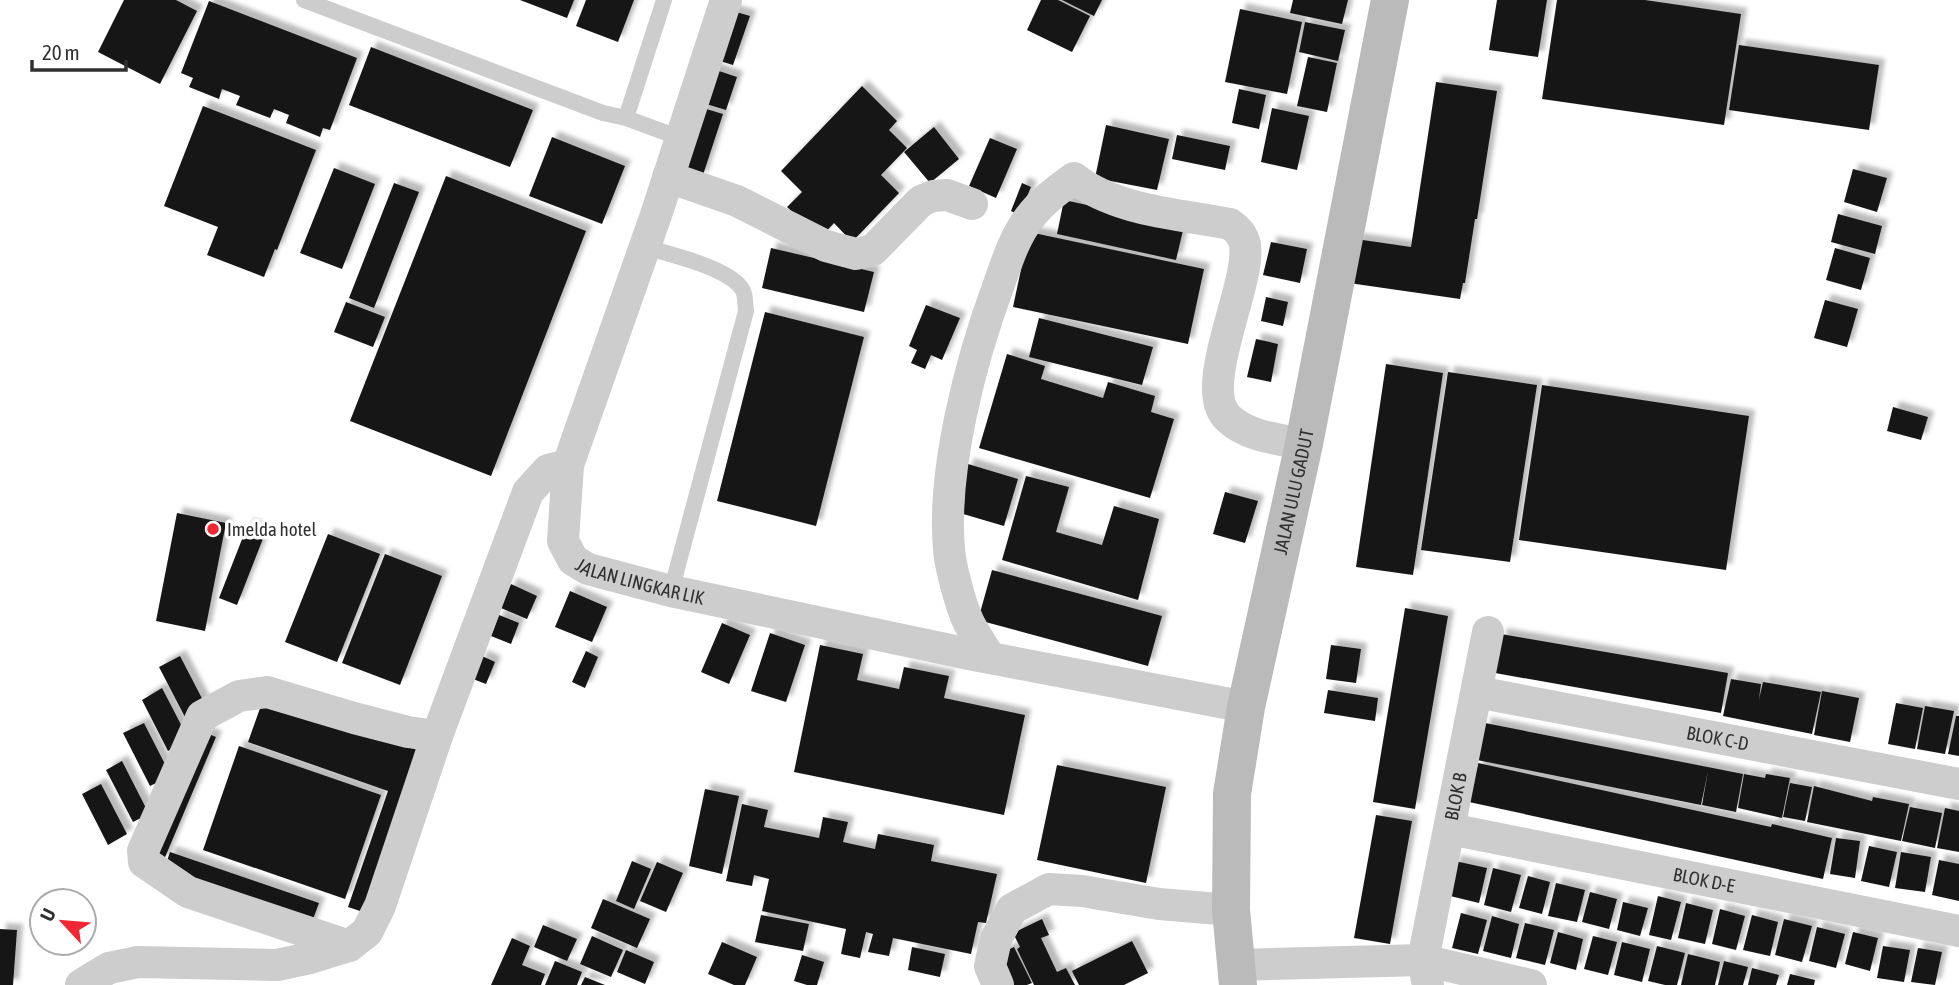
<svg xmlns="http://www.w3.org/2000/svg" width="1959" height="985" font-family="'Asap Condensed',sans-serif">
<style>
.building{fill:#171717;filter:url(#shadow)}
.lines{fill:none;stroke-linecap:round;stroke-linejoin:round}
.lane{stroke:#cdcdcd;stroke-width:16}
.street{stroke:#cdcdcd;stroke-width:32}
.secondary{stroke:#bababa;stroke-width:38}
.poi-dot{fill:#f02834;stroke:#fff;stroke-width:2.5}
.labels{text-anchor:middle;stroke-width:7;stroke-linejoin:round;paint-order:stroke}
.street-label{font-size:19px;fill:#303030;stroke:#fff}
.poi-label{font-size:19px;fill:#303030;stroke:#fff;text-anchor:start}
</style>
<defs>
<filter id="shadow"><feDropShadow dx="6" dy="-6" stdDeviation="2" flood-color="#0004"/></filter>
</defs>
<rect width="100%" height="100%" fill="#fff"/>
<!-- building -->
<path class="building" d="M124,0H176L197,11L160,84L98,52Z
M520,0H574L567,18Z
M586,0H634L618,42L576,26Z
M1041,0H1058L1090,16L1072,52L1027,30Z
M1062,0H1102L1094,16Z
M1293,0H1348L1342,24L1290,13Z
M1497,0H1547L1538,57L1489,50Z
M1557,0H1645L1741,14L1724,125L1542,99Z
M209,1L357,58L330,130L323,128L320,137L286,123L289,115L274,109L270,118L236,105L240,96L222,89L219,99L189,87L193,78L181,73Z
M726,9L750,16L733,65L710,58Z
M1240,9L1302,22L1287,94L1225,82Z
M1305,22L1345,30L1338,61L1299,52Z
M1739,45L1879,65L1869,130L1729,110Z
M371,47L533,110L510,167L349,105Z
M1308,57L1337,63L1327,112L1297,106Z
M704,66L737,77L726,110L693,100Z
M1436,82L1497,91L1477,219H1475L1465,283H1463L1460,299L1349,283L1356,239L1411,247Z
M862,86L897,121L889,130L907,148L881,175L899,193L852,242L834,223L820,238L787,207L802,192L781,171Z
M1239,89L1266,95L1259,129L1232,123Z
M693,105L723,114L702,178L672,169Z
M203,106L316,150L277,250L275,249L264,277L207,255L218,227L164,206Z
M1272,108L1309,116L1297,170L1261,162Z
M1106,125L1169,139L1157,190L1095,178Z
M934,127L959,159L930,183L904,152Z
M1177,135L1230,146L1225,170L1172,159Z
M552,137L625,166L602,224L529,196Z
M990,138L1017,149L996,198L969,186Z
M334,168L375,184L342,269L300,253Z
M1853,169L1887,178L1877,212L1844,202Z
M446,176L586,231L491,476L350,421Z
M394,183L419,192L374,308L349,298Z
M1022,183L1031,187L1019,215L1011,211Z
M1064,200L1184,226L1176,260L1057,234Z
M1838,214L1882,226L1875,254L1831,242Z
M1029,232L1204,269L1188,344L1013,307Z
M1271,242L1307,249L1300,283L1263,275Z
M771,248L874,272L864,312L762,288Z
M1835,248L1870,258L1861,290L1826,280Z
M1266,297L1288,302L1283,326L1261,321Z
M1825,300L1858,309L1847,347L1814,338Z
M346,302L385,317L373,347L334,332Z
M926,305L960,318L942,360L931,355L925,369L911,363L917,350L909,346Z
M765,312L864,337L816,526L717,501Z
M1039,318L1153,347L1142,385L1029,357Z
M1256,339L1278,344L1271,382L1247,377Z
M1007,354L1045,366L1041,379L1103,398L1108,382L1155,396L1151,412L1174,419L1150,498L979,448Z
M1386,364L1443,373L1413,575L1356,567Z
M1448,372L1537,385L1510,562L1421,550Z
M1542,385L1749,416L1726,570L1519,540Z
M1893,407L1928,417L1921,440L1887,431Z
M968,464L1018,479L1004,526L953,511Z
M1026,476L1069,487L1056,532L1102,545L1114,506L1159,519L1138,600L1002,560Z
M1225,492L1258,501L1245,543L1213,534Z
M177,513L226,523L205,631L156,621Z
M248,524L266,531L237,605L219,598Z
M328,534L380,554L337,662L285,642Z
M385,554L442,576L400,685L342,663Z
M992,570L1162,616L1148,666L978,620Z
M511,584L537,596L527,619L501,608Z
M570,591L607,607L592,642L555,627Z
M1405,608L1448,616L1415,809L1373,802Z
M499,615L519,623L511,644L491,636Z
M722,623L750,635L729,684L701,672Z
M770,633L805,645L786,702L751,691Z
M1501,634L1728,673L1721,713L1495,673Z
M820,645L863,654L857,680L899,689L904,667L949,676L944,698L1025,715L1004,815L794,772Z
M1331,645L1361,649L1356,683L1326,679Z
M586,651L598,657L585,688L572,682Z
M180,656L208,710L187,721L159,667Z
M482,656L495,662L486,684L473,679Z
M1731,679L1761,684L1759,699L1763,682L1821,692L1812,734L1723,716Z
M162,688L189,740L168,751L142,700Z
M1328,690L1378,698L1375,721L1324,713Z
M1822,691L1859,698L1850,742L1814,735Z
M264,697L429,754L372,915L348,907L388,791L248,742Z
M1896,703L1923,708L1915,749L1888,744Z
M1925,706L1954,711L1945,754L1917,749Z
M1956,716H1959V756L1948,754Z
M144,723L171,776L150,786L123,733Z
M1485,723L1743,774L1736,812L1702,805L1708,771L1701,805L1477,760Z
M199,730L216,737L163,862L145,855Z
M239,746L381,795L345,899L203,850Z
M122,761L149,814L133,822L106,770Z
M1478,763L1771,827L1772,824L1832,838L1823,879L1469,802Z
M1057,765L1166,787L1146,883L1037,860Z
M1744,774L1765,778L1766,774L1790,778L1782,818L1738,808Z
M1790,783L1812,787L1805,821L1783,817Z
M101,784L127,834L108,845L82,794Z
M1814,786L1872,801L1873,797L1909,804L1901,841L1807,822Z
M705,789L739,796L722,874L689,866Z
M742,804L768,810L764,827L819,838L823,817L848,822L843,842L875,849L878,834L934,845L931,861L997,874L986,923L978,922L971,954L893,938L889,956L868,952L873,934L866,932L860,958L841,954L846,929L762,911L769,879L754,875L752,886L726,881Z
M1910,807L1942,813L1935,848L1902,841Z
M1945,808L1959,811V852L1937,848Z
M1376,815L1412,821L1390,944L1354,938Z
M1836,838L1860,841L1855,878L1830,874Z
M1869,846L1897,852L1889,887L1861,881Z
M170,852L319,903L309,930L163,873Z
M1901,852L1931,857L1925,892L1895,888Z
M1939,860L1959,864V901L1932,895Z
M632,861L651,869L634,909L616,901Z
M1455,861L1487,868L1479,903L1446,895Z
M657,862L683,873L666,912L640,901Z
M1493,868L1521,875L1511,912L1484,905Z
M1528,876L1550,882L1542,914L1519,908Z
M1556,883L1585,890L1577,922L1548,916Z
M1590,892L1617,899L1609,929L1582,922Z
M1658,896L1681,902L1671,940L1649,935Z
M603,899L650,919L637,948L591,928Z
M1623,902L1648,908L1640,936L1617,930Z
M1686,903L1713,910L1705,944L1678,938Z
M1720,909L1745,916L1736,950L1712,944Z
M1461,913L1487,920L1478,954L1452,948Z
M761,915L809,924L803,951L755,942Z
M1752,915L1778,922L1770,956L1743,950Z
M1492,916L1519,924L1511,958L1483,951Z
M1042,919L1049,935L1041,938L1057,972L1066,968L1075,985H1034L1017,949L1020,947L1013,933Z
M1784,919L1812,926L1802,962L1775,955Z
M1525,923L1554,930L1545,965L1516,958Z
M543,925L577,939L567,961L534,947Z
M1817,927L1845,934L1836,968L1809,961Z
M0,929L17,930L13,985H0Z
M1558,932L1583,939L1576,970L1550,963Z
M1853,932L1878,938L1870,971L1845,964Z
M592,936L623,950L611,977L580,964Z
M1593,936L1617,942L1608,975L1584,969Z
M512,938L530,946L522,965L545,974L541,985H491Z
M1132,941L1148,973L1124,985H1079L1072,971Z
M722,942L757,957L745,985H734L708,974Z
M1622,942L1650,949L1642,982L1614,975Z
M1657,946L1685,953L1677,985H1665L1648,981Z
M1883,946L1910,950L1904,982L1877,978Z
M912,947L945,954L940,977L908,970Z
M1014,947L1032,983L1027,985H1005L992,957Z
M1918,948L1942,952L1935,985L1911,982Z
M626,950L654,962L645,984L617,972Z
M1688,954L1720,962L1715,985H1681Z
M802,955L824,962L817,985H807L794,981Z
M555,961L582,972L577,985H545Z
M1724,961L1748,967L1743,985H1718Z
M1752,968L1779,975L1776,985H1748Z
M1790,974L1815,980L1814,985H1787Z
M585,977L605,985H581Z"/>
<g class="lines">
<!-- lane -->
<path class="lane" d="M304,0L603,113L626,118L680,138
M626,118L664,0
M645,247C669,254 729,268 742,289C746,294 745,305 746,311L671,591"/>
<!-- street -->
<g class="street">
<path id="s1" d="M726,0L656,215L568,465L563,541L573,560L588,569L671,591L964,653L1246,707"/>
<path d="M668,177L737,201L826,246L856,254L873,250L921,201L933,196L947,195L972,204"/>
<path d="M990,658C983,646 974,634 968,621C961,606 950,566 949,549C942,470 971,359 999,284C1007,261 1015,236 1030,217C1042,201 1059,189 1074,178C1116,211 1179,214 1230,224C1238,230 1243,235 1245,245C1251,285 1196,388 1228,418C1248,437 1278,439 1304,444"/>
<path id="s2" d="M1477,692L1959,784"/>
<path d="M437,736L408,732L354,718L267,692L239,696L202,716L143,851L144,862L188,892L349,946L367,932L380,906L437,736L528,492L548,470L568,465"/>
<path id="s3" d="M1450,829L1959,931"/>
<path d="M1236,965L1423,960L1531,985"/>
<path d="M81,985L109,968L138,962L277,965L310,958L349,946"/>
<path d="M998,985L990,966L996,939L1012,909L1049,889L1082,891L1159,904L1231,910"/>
<path id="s4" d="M1428,985L1423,960L1488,632"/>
</g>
<!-- secondary -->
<path class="secondary" id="s5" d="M1238,985L1231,910L1232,794L1246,707L1304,444L1390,0"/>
</g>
<!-- markers -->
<circle class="poi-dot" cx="213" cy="529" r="7"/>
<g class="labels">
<!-- street labels -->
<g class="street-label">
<text dy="7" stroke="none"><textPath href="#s5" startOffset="500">JALAN ULU GADUT</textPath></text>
<text dy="7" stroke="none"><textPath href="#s1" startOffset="660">JALAN LINGKAR LIK</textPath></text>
<text dy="7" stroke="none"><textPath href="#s2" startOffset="245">BLOK C-D</textPath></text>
<text dy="7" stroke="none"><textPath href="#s4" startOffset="192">BLOK B</textPath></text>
<text dy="7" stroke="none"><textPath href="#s3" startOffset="259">BLOK D-E</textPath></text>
</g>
<!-- poi labels -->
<g class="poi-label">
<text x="227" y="536">Imelda hotel</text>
</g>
</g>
<!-- north arrow -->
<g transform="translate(63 922) rotate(296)"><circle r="33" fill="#ffffff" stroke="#acacac" stroke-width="2"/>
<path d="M0-5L12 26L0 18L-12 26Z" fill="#f02834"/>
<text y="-10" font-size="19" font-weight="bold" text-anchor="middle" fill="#303030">U</text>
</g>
<!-- scale -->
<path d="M32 60v10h94v-10" fill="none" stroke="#303030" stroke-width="3.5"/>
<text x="42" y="60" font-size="21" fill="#303030" stroke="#ffffff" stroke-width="5" paint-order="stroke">20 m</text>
</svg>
